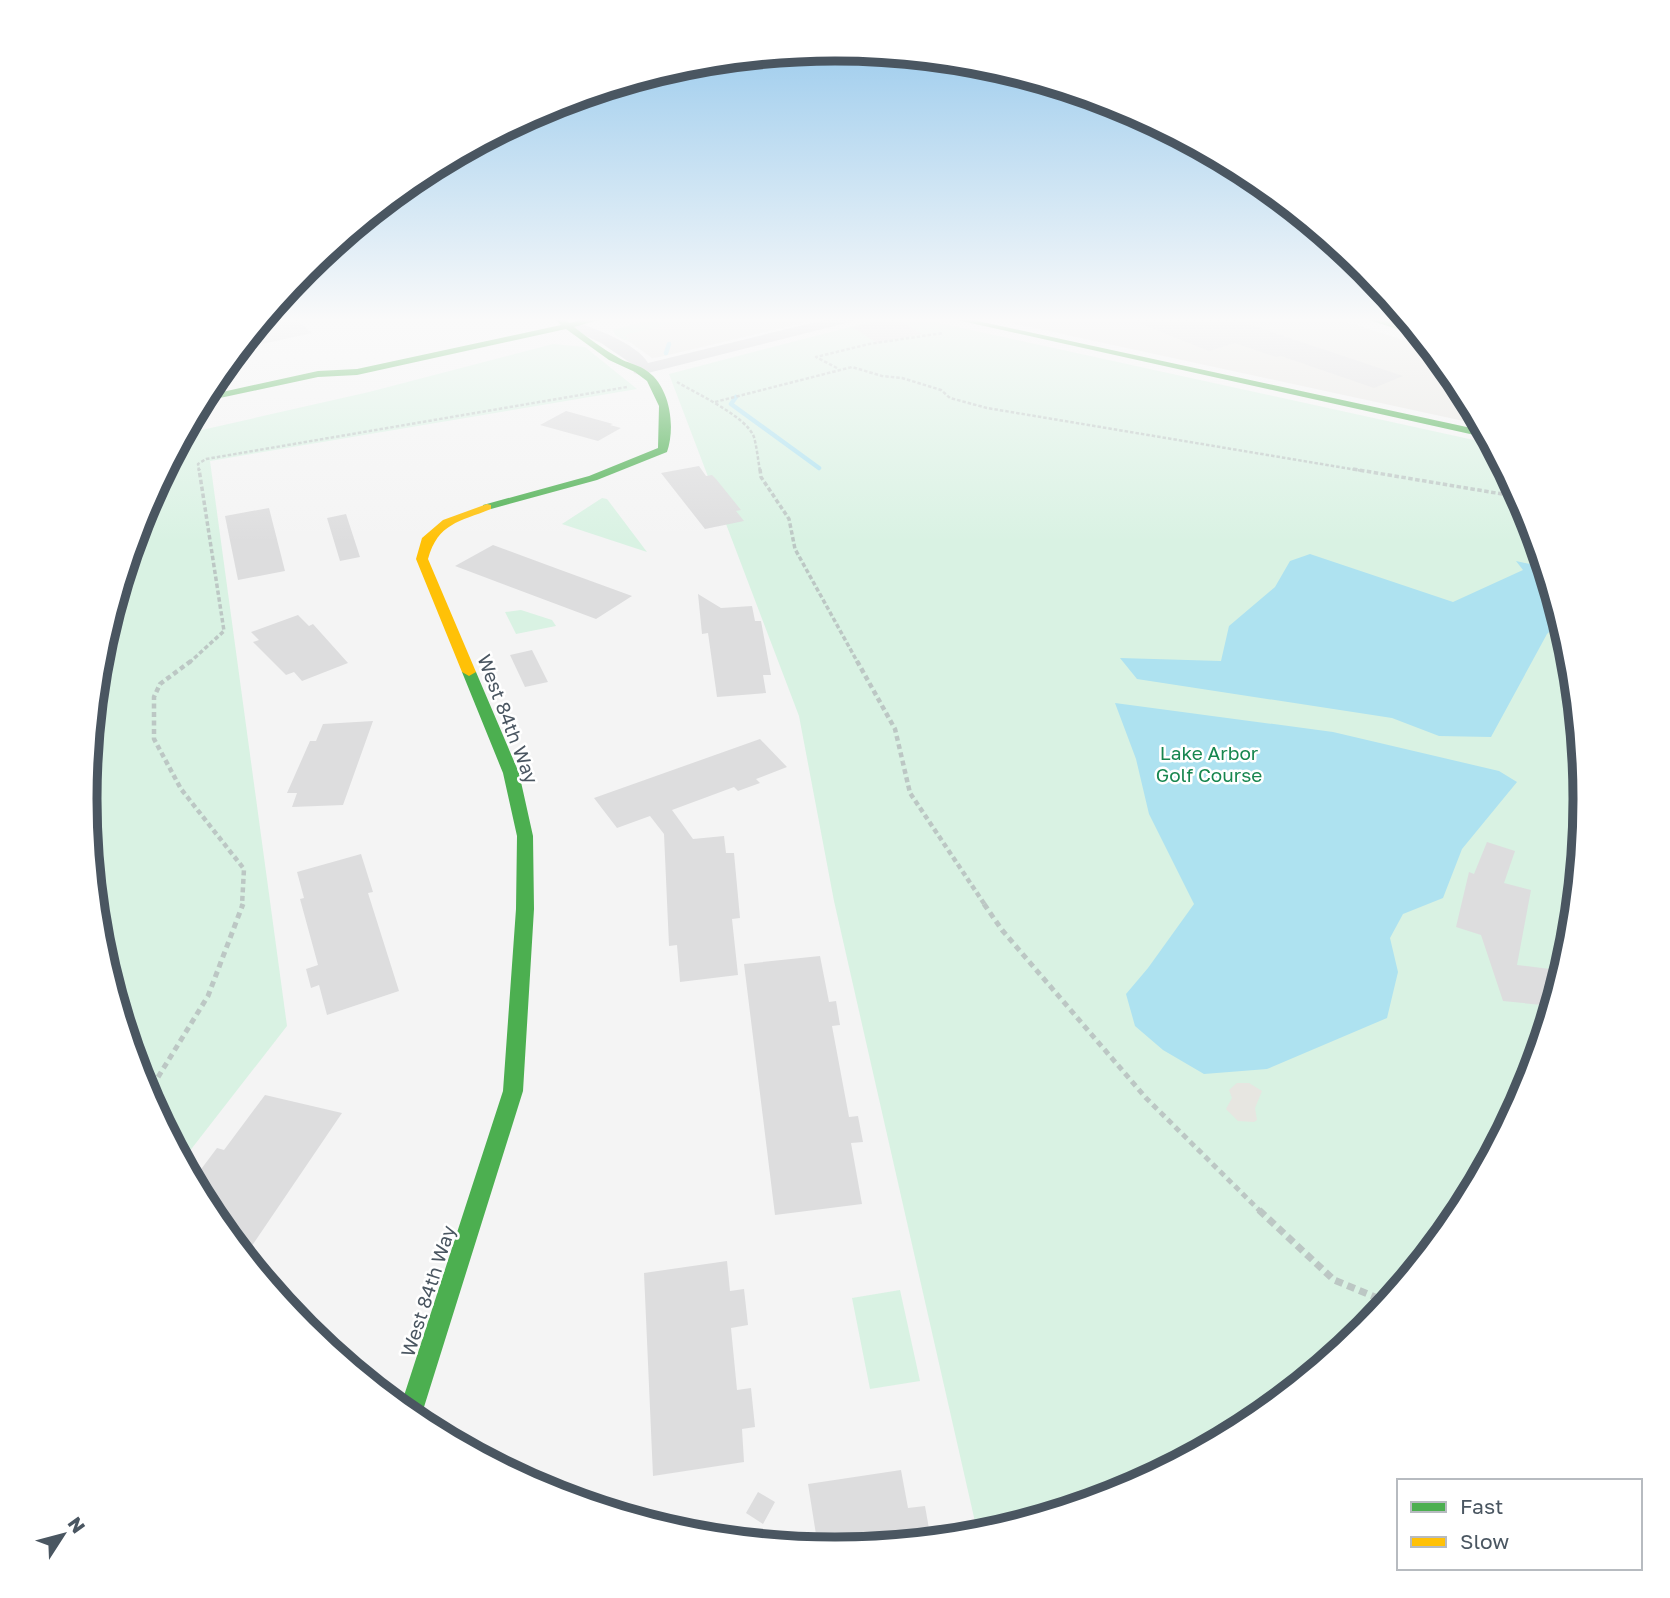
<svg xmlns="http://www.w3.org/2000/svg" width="1670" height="1598" font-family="'Golos Text',sans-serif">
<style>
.commercial{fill:#e8e7e3}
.green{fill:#d9f2e3}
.sand{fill:#e7e6e1}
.water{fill:#aee2f0}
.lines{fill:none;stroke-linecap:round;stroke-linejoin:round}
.stream{stroke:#aee2f0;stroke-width:4.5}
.building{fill:#ddddde}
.path-far4{stroke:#bcc7c4;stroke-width:2.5;stroke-dasharray:3.5 2;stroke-linecap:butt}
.path-far3{stroke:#bcc7c4;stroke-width:3.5;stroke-dasharray:4.5 2.5;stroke-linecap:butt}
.path-far2{stroke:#bcc7c4;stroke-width:4.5;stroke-dasharray:5 3.5;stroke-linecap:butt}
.path-far1{stroke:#bcc7c4;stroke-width:5;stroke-dasharray:6 4.5;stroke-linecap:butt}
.path{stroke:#bcc7c4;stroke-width:7;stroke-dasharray:8 5;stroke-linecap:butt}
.street{fill:#ced0d2;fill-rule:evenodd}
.fast{fill:#4caf50;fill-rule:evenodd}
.slow{fill:#ffc107;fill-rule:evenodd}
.labels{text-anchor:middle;stroke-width:5;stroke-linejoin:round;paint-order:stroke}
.street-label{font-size:19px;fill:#4a5661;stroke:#fff}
.park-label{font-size:19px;fill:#17864f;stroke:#fff}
.rim{fill:none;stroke:#4a5661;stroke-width:9}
</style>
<rect width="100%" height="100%" fill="#f4f4f4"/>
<!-- commercial -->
<path class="commercial" d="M684,318H824L660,357L652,358L617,333Z
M988,318H1335L1431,349L1459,383L1482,425Z"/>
<!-- green -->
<path class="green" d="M656,318H696L624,335L630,339L624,340L615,335L613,330Z
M917,318L1492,444L1528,512L1571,653L1585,799L1571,946L1528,1086L1458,1216L1365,1330L1251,1423L1122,1492L978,1535L834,901L799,716L669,374L881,319Z
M553,344L585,347L637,389L210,461L287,1026L182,1161L142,1086L99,945L85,799L99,652L142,512L184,434L369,392Z
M602,498L607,499L647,552L562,524Z
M521,610L552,620L556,626L516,634L505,612Z
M900,1290L920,1381L870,1389L852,1298Z"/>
<!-- sand -->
<path class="sand" d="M1237,1083H1249L1262,1091L1255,1108L1257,1120L1254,1122L1238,1121L1226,1109L1232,1098L1229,1090Z"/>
<!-- water -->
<path class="water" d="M1310,554L1453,602L1523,570L1516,561L1544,567C1552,590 1568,616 1547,634L1491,737L1439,736L1392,718L1137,679L1120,658L1221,661L1229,626L1275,587L1290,561Z
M1115,703L1333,732L1499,771L1517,782L1462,849L1443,898L1403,914L1390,938L1398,972L1387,1018L1267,1069L1204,1074L1163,1050L1135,1026L1126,994L1148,968L1194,904L1149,814L1136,759Z"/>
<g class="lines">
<!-- stream -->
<path class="stream" d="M666,353L669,344
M736,397L731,404L819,468"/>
</g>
<!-- building -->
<path class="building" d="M264,318H294L312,333L262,344L252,333Z
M896,318L922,334L877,343L852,327Z
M1126,318H1230L1403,376L1374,388L1281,356L1276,357L1235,343L1209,351Z
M566,411L613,424L610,425L621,428L598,441L540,425Z
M699,466L706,476L712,475L716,479L741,510L736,511L744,521L705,529L661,473Z
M269,508L285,571L238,580L225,516Z
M346,514L360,557L340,561L327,518Z
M493,545L558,569L632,596L596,619L455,566Z
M698,594L721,608L752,606L755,621H761L771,675H763L766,693L717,697L708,633L702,634Z
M298,615L309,626L313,624L348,663L302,681L294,672L286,675L253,642L259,640L251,632Z
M532,650L548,682L525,687L510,655Z
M373,721L343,805L292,807L297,793H287L310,741H316L323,724Z
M760,739L787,767L756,779L760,783L738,791L734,787L672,810L693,839L724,836L726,853H734L740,918L732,919L738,975L680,982L677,945L669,946L664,834L650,816L617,828L594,798Z
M1487,842L1515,851L1504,883L1531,890L1517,965L1550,969L1558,988L1552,1006L1503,1001L1481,935L1456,927L1469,872L1474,874Z
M361,854L373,892L368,893L399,991L327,1015L319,985L311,988L306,969L318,965L300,899L304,898L297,872Z
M820,956L829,1002L836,1001L840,1025L832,1026L849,1117L858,1116L863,1142L851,1143L862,1204L775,1215L744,964Z
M265,1095L342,1113L245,1256L211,1215L193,1180L217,1148L224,1150Z
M727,1261L730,1291L744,1289L748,1325L731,1328L737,1390L751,1388L755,1427L742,1429L744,1462L653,1476L644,1273Z
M901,1470L908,1508L925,1506L931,1540L835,1549L818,1547L808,1484Z
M758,1492L775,1502L763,1524L746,1513Z"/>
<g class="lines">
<!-- path-far4 -->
<path class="path-far4" d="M837,368L816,357L869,344L943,333
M677,382C697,394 746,416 754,437C757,448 758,460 760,471
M715,402L852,367L882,376L902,378L941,390L950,398L987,408L1363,471
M199,471L198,464L206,459L627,387"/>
<!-- path-far3 -->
<path class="path-far3" d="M760,469L761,477L789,519L795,549L858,663
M1353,469L1520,497
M189,663L224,631L199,469"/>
<!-- path-far2 -->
<path class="path-far2" d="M191,661L160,684L154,697V739L181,789L244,869L242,905
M857,661L895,729L910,793L985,905"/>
<!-- path-far1 -->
<path class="path-far1" d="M984,904L1002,930L1146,1098L1261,1212
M147,1095L208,996L243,904"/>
<!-- path -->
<path class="path" d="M1259,1210L1334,1280L1387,1302"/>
<!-- street -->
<path class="street" d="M832,318H856L854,321L640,375L634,373L632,364L601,343L563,325L570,321C591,326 638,344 648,363Z"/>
<!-- fast -->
<path class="fast" d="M554,318H563L569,323L590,318H606L574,327C588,338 603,349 619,358C627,363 636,364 644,369C670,384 676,426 667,452L597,480L491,509H483V505L589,476L658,448L659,406L647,381L635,372L609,360L566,329L357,375L318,377L201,402L204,396L318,371L357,369L561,325Z
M948,318H964L1485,431L1488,438Z
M1363,318C1380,318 1410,323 1422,337Z
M469,668L476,672L519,773L533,836L534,909L523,1091L419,1423L400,1408L503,1091L516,909L517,836L503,773L462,672Z"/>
<!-- slow -->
<path class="slow" d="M487,504L491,505V509C459,522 438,523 428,559L476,672L469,676L462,672L416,559L422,538L443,520Z"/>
</g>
<!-- sky -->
<linearGradient id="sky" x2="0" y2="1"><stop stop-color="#91c6eb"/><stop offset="0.59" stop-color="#fafafa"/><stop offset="1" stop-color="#fafafa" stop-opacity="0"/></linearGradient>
<rect width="1670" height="542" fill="url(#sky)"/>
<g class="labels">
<!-- street labels -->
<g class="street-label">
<text transform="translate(508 719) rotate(69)" y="7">West 84th Way</text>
<text transform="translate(428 1291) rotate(-72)" y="7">West 84th Way</text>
</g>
<!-- park labels -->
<g class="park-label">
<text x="1209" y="760">Lake Arbor<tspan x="1209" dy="22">Golf Course</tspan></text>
</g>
</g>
<!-- crop -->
<path d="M0 0H1670V1598H0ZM97 799a738 738 0 1 1 1476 0a738 738 0 1 1-1476 0Z" fill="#fff" fill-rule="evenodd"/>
<path class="rim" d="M97 799a738 738 0 1 1 1476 0a738 738 0 1 1-1476 0Z"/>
<!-- legend -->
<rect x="1397" y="1479" width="245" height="91" fill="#ffffff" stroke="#b7bbc0" stroke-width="2"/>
<rect x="1411" y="1502" width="35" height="10" fill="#4caf50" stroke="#b7bbc0" stroke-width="2"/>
<text x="1460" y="1514" font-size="21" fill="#4a5661">Fast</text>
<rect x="1411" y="1537" width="35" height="10" fill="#ffc107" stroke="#b7bbc0" stroke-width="2"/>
<text x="1460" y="1549" font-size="21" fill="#4a5661">Slow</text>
<!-- north arrow -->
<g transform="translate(63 1535) rotate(54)" stroke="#ffffff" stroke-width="5" paint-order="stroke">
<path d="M0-5L12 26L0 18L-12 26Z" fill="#4a5661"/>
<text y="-10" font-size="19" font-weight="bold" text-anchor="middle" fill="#4a5661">N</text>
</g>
</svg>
